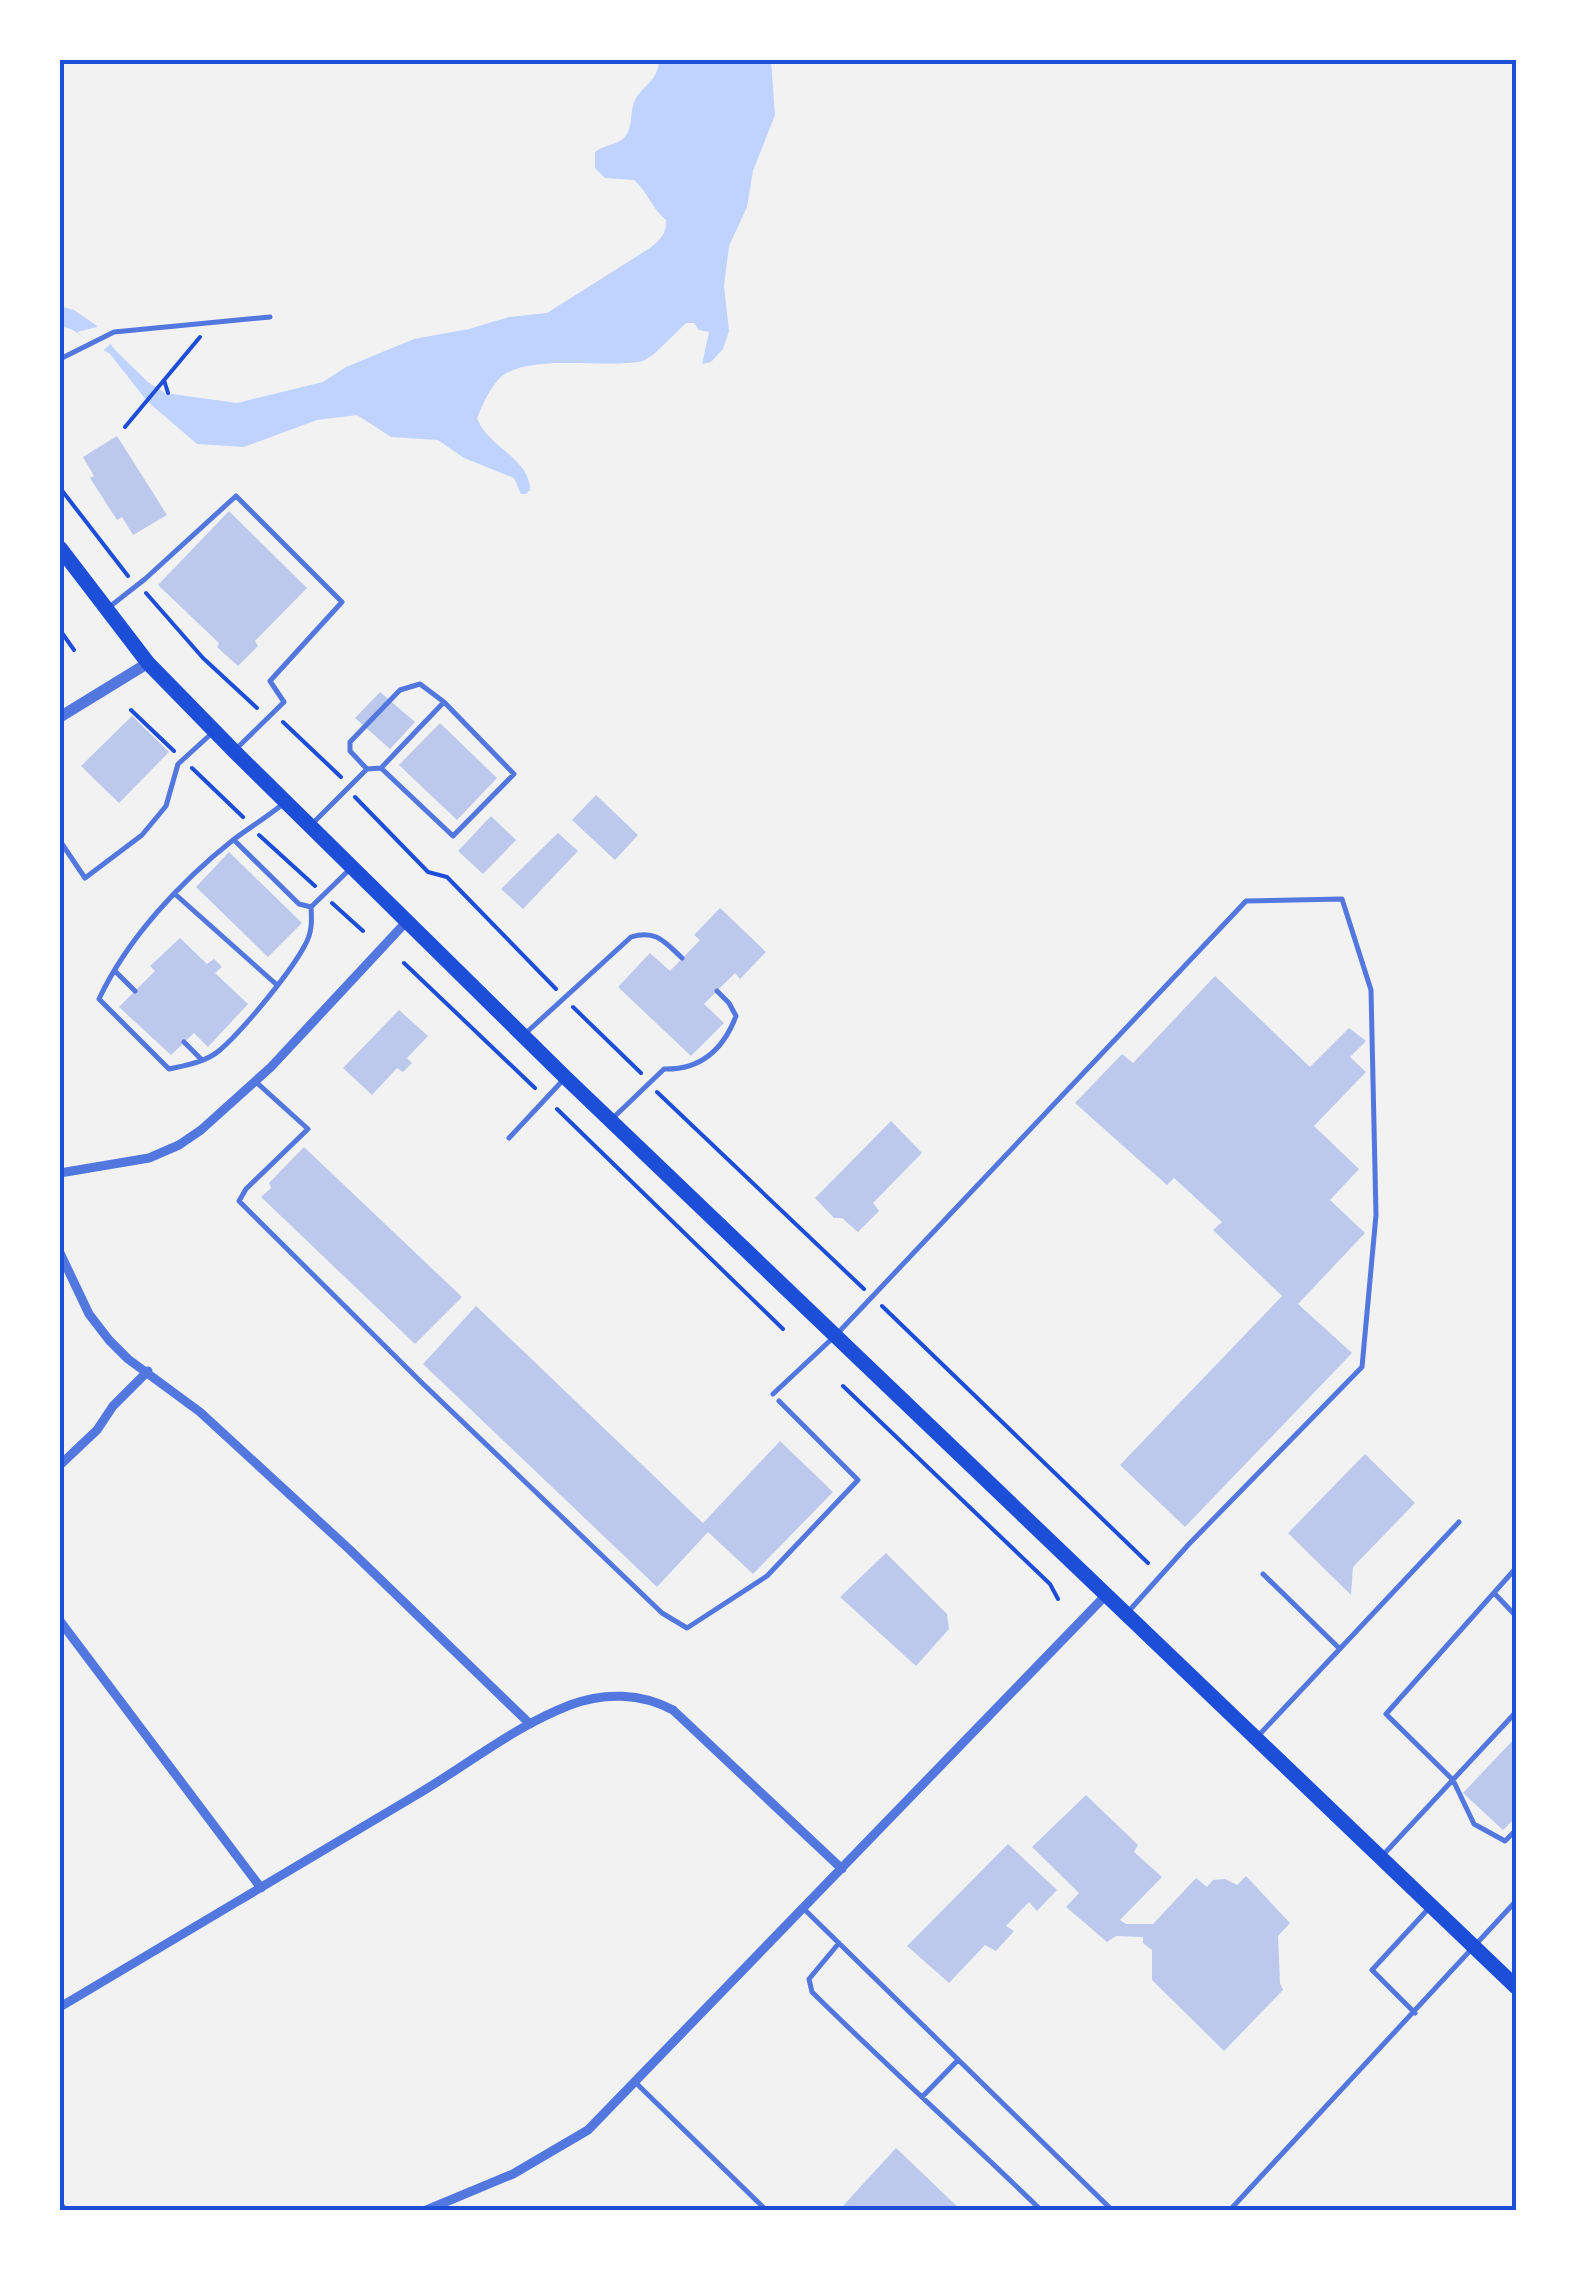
<svg xmlns="http://www.w3.org/2000/svg" width="1576" height="2271" font-family="'Asap Condensed',sans-serif">
<style>
.water{fill:#bfd3fe}
.pier{fill:#f2f2f2}
.building{fill:#bdc9ec}
.lines{fill:none;stroke-linecap:round;stroke-linejoin:round}
.path{stroke:#1d4ed8;stroke-width:4}
.service{stroke:#5277de;stroke-width:5}
.minor{stroke:#5277de;stroke-width:9}
.tertiary{stroke:#5277de;stroke-width:11}
.primary{stroke:#1d4ed8;stroke-width:15}
.neatline{fill:none;stroke:#1d4ed8;stroke-width:4}
</style>
<rect width="100%" height="100%" fill="#f2f2f2"/>
<!-- water -->
<path class="water" d="M659,60H771L775,115L753,171L747,207L729,246L724,286L729,331L723,349L711,362L702,364L709,332L699,330L694,323H686L653,355L643,361C606,369 529,353 501,377C490,387 483,404 477,418C487,447 530,458 530,490L526,494H521L514,478L464,458L438,440L391,437L357,415L317,420L244,447L197,444L147,401L110,354L71,329L60,326V306L74,310L96,325L115,350L148,382L165,393L237,403L323,382L346,367L414,339L469,329L509,317L547,313L650,248C660,240 667,233 666,220C652,209 648,192 634,180L605,178L595,168V152C604,145 616,145 624,138C634,128 629,112 635,100C643,85 659,80 659,60Z"/>
<!-- pier -->
<path class="pier" d="M101,326L114,341L101,352L77,332Z"/>
<!-- building -->
<path class="building" d="M117,436L167,515L133,535L122,517L117,520L90,478L94,476L83,457Z
M229,511L307,588L255,641L258,646L238,666L217,647L219,643L158,585Z
M380,692L415,722L390,749L355,718Z
M132,716L169,752L119,803L81,766Z
M440,723L497,778L457,820L399,765Z
M596,795L638,835L615,860L572,820Z
M491,816L516,840L483,874L458,851Z
M558,833L578,851L523,909L501,889Z
M229,852L302,923L268,957L196,887Z
M720,908L766,952L740,979L735,973L704,1004L724,1023L691,1056L618,987L650,953L670,971L700,940L694,935Z
M180,938L207,964L214,959L222,967L215,973L248,1004L208,1047L194,1033L171,1055L119,1007L155,971L150,966Z
M1215,976L1310,1067L1349,1028L1366,1041L1350,1057L1366,1072L1314,1126L1359,1169L1330,1200L1365,1233L1298,1304L1352,1353L1185,1527L1120,1465L1282,1296L1213,1230L1222,1222L1174,1178L1167,1185L1075,1103L1122,1054L1133,1063Z
M399,1010L428,1036L407,1058L412,1063L403,1072L397,1068L372,1095L343,1068Z
M891,1121L922,1153L873,1203L879,1211L858,1232L842,1218H834L815,1198Z
M304,1147L462,1297L415,1344L261,1197L271,1188L269,1183Z
M476,1306L703,1523L780,1441L833,1492L753,1574L708,1532L657,1587L423,1364Z
M1365,1454L1415,1503L1353,1567L1351,1595L1288,1533Z
M886,1553L947,1614L949,1629L916,1666L840,1597Z
M1516,1737V1817L1503,1830L1463,1793Z
M1086,1795L1138,1845L1134,1852L1162,1877L1120,1920L1126,1924H1153L1196,1878L1207,1887L1213,1880L1225,1879L1237,1885L1246,1876L1290,1923L1278,1936L1280,1983L1283,1990L1224,2051L1152,1980V1950L1143,1943V1937L1116,1936L1107,1942L1066,1907L1079,1893L1032,1847Z
M1008,1844L1057,1890L1037,1911L1029,1902L1006,1926L1014,1931L996,1951L985,1945L949,1983L907,1946Z
M896,2148L962,2211H845L842,2207Z"/>
<g class="lines">
<!-- path -->
<path class="path" d="M164,380L168,393
M125,427L200,337
M60,488L128,576
M146,593L203,658L257,708
M60,630L74,650
M131,710L174,751
M283,722L341,777
M192,768L243,817
M355,797L428,872L447,877L556,989
M259,835L315,886
M332,903L363,931
M404,963L535,1088
M573,1007L641,1073
M657,1092L864,1289
M557,1109L783,1329
M882,1306L1148,1563
M843,1386L1050,1584L1058,1599"/>
<!-- service -->
<path class="service" d="M60,359L114,332L270,317
M108,608L145,579L236,496L342,602L270,681L284,702L236,749
M367,769L350,751V742L400,690L420,684L444,702
M283,804C267,817 249,828 233,840C180,882 127,939 99,999L169,1069C187,1065 206,1062 220,1050C243,1030 291,972 305,945C312,933 312,921 311,907L349,870
M313,823L367,769L381,768L444,702L514,774L453,836L381,768
M60,841L85,878L142,835L166,806L178,764L211,734
M235,841L299,904L311,907
M175,894L277,985
M116,972L135,991
M527,1032L631,937C655,929 665,942 682,958
M184,1042L202,1060
M255,1081L308,1129L246,1189L239,1201L421,1382L662,1613L687,1628L767,1576L858,1480L779,1401
M613,1118L664,1069C700,1070 723,1050 736,1016L729,1003L717,991
M509,1138L565,1078
M773,1394L836,1335L1246,901L1342,899L1371,990L1376,1215L1362,1367L1189,1544L1128,1612
M1516,1568L1386,1714L1453,1780L1474,1824L1505,1841L1516,1830
M1263,1574L1340,1649
M1495,1594L1516,1616
M1258,1736L1459,1522
M1383,1855L1516,1712
M804,1909L1113,2211
M839,1943L809,1979L812,1992C888,2067 966,2137 1042,2211
M1415,2013L1372,1970L1430,1907
M636,2083L767,2211
M922,2097L958,2060
M1229,2211L1516,1901"/>
<!-- minor -->
<path class="minor" d="M60,1173L149,1158L179,1145L201,1130L271,1067L407,921
M60,1253L89,1314L109,1340L128,1359L200,1412L349,1549L530,1724
M60,1465L97,1430L113,1406L148,1371
M60,1621L261,1888
M60,2007C178,1937 295,1867 413,1797C466,1766 513,1727 570,1705C604,1692 641,1693 673,1710L842,1869
M60,2206L64,2211
M424,2211L513,2174L588,2130L1106,1595"/>
<!-- tertiary -->
<path class="tertiary" d="M60,717L148,663"/>
<!-- primary -->
<path class="primary" d="M60,548L148,663L234,751L565,1077L1516,1987"/>
</g>
<!-- border -->
<rect width="1576" height="2271" fill="none" stroke="#ffffff" stroke-width="125"/>
<rect x="62" y="62" width="1452" height="2146" class="neatline"/>
</svg>
